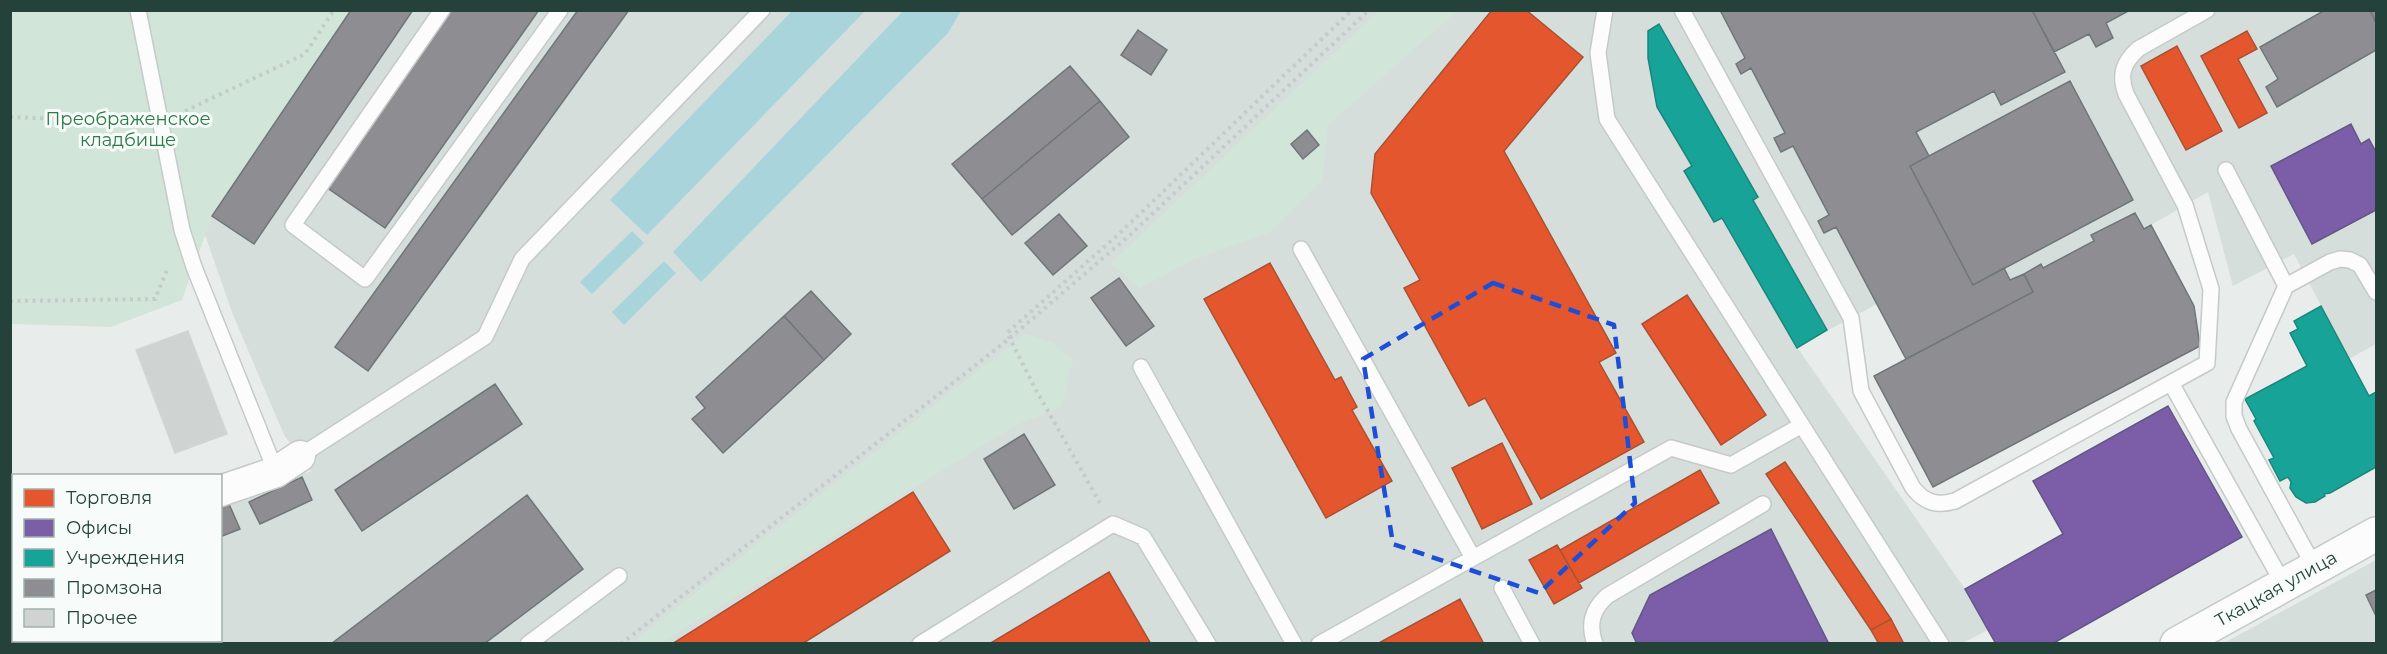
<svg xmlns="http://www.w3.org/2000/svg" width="2387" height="654" font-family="Montserrat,sans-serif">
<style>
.built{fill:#d6dedb}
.green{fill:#d1e6d8}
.water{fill:#a9d4db}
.shops{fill:#e4572e;stroke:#aa5132;stroke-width:1.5}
.offices{fill:#7b5ea7;stroke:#615686;stroke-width:1.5}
.public{fill:#17a398;stroke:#1b867c;stroke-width:1.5}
.industry{fill:#8d8d92;stroke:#6e7678;stroke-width:1.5}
.building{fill:#cfd4d2;stroke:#d1d6d4;stroke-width:1.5}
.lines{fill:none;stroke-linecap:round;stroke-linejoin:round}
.lane-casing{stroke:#c5cac8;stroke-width:18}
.street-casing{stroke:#c5cac8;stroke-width:33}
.secondary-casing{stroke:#c3cbc8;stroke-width:36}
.path{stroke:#c3ccca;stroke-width:4;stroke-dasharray:3 4.5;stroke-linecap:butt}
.lane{stroke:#fcfcfc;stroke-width:15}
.street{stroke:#fcfcfc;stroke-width:30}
.secondary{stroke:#fcfcfc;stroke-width:33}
.marked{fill:none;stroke:#1d4ed8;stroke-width:4.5;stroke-dasharray:12 8;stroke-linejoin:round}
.labels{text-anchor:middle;stroke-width:6;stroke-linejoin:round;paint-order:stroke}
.park-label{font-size:18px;fill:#2d7a4b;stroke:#f7fbf9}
.street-label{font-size:18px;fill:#24423a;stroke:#f7fbf9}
</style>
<rect width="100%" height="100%" fill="#e8edeb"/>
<!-- built -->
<path class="built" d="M351,11H2376V344L2349,359L2294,254L2233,286L2208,192L2151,225L2194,306L2200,346L1933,487L1874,376L1906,359L1877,304L1797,347L1965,589L1988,630L1963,643L11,644L10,573L13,572L14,640H220L221,504L311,471L284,435L233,315L205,235L212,216Z
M2376,560V643H2224Z"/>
<!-- green -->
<path class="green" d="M11,11H351L212,216L182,300L111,327L11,324Z
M1379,11H1457L1328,125L1322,181L1270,232L1195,259L1140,288L1111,263Z
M1025,334L1050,342L1073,359L1062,406L1014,426L661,643H639L638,638Z"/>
<!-- water -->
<path class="water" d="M793,10L865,11L647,235L610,200Z
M903,11H961L948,33L701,282L673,252Z
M632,231L644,243L592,294L580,282Z
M664,261L676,273L624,325L612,312Z"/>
<!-- shops -->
<path class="shops" d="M1492,10H1526L1583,57L1504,151L1616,353L1599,362L1644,442L1541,499L1485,398L1469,406L1404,288L1420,280L1371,193L1375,154Z
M2247,31L2257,49L2238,59L2267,113L2239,128L2201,56Z
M2177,46L2222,131L2186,150L2141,66Z
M1270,263L1335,380L1341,377L1357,407L1352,410L1392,481L1326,518L1204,299Z
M1687,295L1766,415L1721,445L1642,324Z
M1502,443L1532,504L1482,529L1452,468Z
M1785,462L1891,619L1871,630L1766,474Z
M1700,470L1719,503L1579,583L1560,550Z
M913,492L950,551L802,644H672Z
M1557,545L1582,588L1554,604L1529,560Z
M1109,572L1151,644H989Z
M1460,599L1484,644H1377Z
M1891,619L1904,644H1879L1871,630Z"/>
<!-- offices -->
<path class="offices" d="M2351,124L2361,144L2369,139L2376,152V210L2312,244L2271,166Z
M2168,406L2242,537L2052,644H1996L1965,589L2063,534L2033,481Z
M1771,529L1829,644H1637L1632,633L1650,595Z"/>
<!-- public -->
<path class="public" d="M1659,24L1758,197L1753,200L1827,330L1797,348L1722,218L1714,222L1684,171L1692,166L1657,107L1648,58V31Z
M2321,306L2369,396L2376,392V467L2330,493L2324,494L2325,496L2315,502L2306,503L2296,497L2290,488L2291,482L2288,477L2280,481L2269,460L2274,458L2254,421L2256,419L2245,399L2307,366L2290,333L2298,329L2294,321Z"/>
<!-- industry -->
<path class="industry" d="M351,10H413L254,244L212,216Z
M451,10H539L385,228L326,187Z
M578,10H629L368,371L335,347Z
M1720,10H2032L2065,72L2001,105L1994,91L1916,132L1929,156L1910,166L1973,285L2004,268L2010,280L2024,274L2033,292L1906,359L1836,227L1824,233L1818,221L1829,215L1793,146L1781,152L1774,138L1785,133L1751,68L1741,74L1736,64L1745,58Z
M2032,10H2130L2106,23L2113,38L2096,47L2089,34L2054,52Z
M2325,10H2370L2376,23V50L2277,107L2266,87L2278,79L2260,47Z
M2370,10H2376V23Z
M1138,30L1167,50L1151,75L1121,55Z
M1070,66L1100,101L982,199L952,164Z
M2070,81L2133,200L1973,285L1910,166Z
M1100,101L1129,137L1012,235L982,199Z
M1307,130L1319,145L1303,159L1291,144Z
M2135,213L2144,229L2151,225L2194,306L2200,346L1933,487L1874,376L2033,292L2024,274L2041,264L2043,268L2094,241L2091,235Z
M1059,214L1087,246L1053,275L1025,243Z
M1119,278L1154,326L1126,346L1091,298Z
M811,291L851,334L824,360L784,316Z
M784,316L824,360L723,453L692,419L705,408L696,397Z
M495,384L522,424L362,531L335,490Z
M1024,434L1055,485L1014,509L984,459Z
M302,477L312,500L260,524L249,502Z
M527,495L583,569L484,644H331Z
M229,504L240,529L220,537V508Z
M2376,590V616L2366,595Z"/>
<!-- building -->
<path class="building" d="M188,331L227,434L175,453L136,350Z"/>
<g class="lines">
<defs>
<path id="lane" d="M138,10L182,230L194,267L276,472
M442,10L293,225L365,279L560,10
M1605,10L1598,53L1607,119L1941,644
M1682,10L1851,318L1861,391L1913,488C1925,503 1937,506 1955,501L2207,363L2211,289L2185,205L2126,94C2119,75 2123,63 2138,49L2207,10
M2226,170L2286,286
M1301,249L1473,558L1319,644
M1141,367L1294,644
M2171,383L2284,585
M300,456L485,337L522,259L762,10
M1473,558L1671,448L1731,465L1802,425
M2315,568L2239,429L2234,416V402L2286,286L2330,262L2340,259L2350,260L2360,265L2376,292
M1502,588L1532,644
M120,644L127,640
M528,644L619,576
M920,644L1113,524L1143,537L1208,644
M1595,644C1588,624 1592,610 1607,596L1763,504"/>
<path id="street" d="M220,491L276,472L300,456
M10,564L14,563"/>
<path id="secondary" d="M2177,644L2376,534"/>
</defs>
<!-- lane casing -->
<use href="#lane" class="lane-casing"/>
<!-- street casing -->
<use href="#street" class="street-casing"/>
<!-- secondary casing -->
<use href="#secondary" class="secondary-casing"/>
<!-- path -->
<path class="path" d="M185,111L305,54L334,10
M10,117L135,122
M10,301L155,299L167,270
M1100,503L1036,390L1007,333L1121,232L1352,10
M621,644L1010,338L1130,235L1369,10"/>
<!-- lane -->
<use href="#lane" class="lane"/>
<!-- street -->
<use href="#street" class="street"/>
<!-- secondary -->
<use href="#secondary" class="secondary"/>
</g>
<!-- marked area -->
<path class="marked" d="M1493,283L1614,325L1635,503L1539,593L1393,544L1363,359Z"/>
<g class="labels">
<!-- park labels -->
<g class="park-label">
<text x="128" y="125">Преображенское<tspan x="128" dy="21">кладбище</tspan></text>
</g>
<!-- street labels -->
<g class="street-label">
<text transform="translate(2276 589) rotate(-29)" y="6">Ткацкая улица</text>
</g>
</g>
<!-- border -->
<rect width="2387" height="654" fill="none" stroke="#24423a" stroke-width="24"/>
<!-- legend -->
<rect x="12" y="474" width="210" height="168" fill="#f7fbf9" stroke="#a3b1ad" stroke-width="1.5"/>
<rect x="24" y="489" width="30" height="18" fill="#e4572e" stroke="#a3b1ad" stroke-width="1.5"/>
<text x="66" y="504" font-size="18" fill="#24423a">Торговля</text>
<rect x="24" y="519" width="30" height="18" fill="#7b5ea7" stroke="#a3b1ad" stroke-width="1.5"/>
<text x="66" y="534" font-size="18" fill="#24423a">Офисы</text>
<rect x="24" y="549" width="30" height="18" fill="#17a398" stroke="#a3b1ad" stroke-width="1.5"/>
<text x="66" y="564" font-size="18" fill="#24423a">Учреждения</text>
<rect x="24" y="579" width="30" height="18" fill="#8d8d92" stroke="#a3b1ad" stroke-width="1.5"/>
<text x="66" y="594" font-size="18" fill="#24423a">Промзона</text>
<rect x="24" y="609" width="30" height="18" fill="#cfd4d2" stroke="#a3b1ad" stroke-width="1.5"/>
<text x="66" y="624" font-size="18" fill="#24423a">Прочее</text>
</svg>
